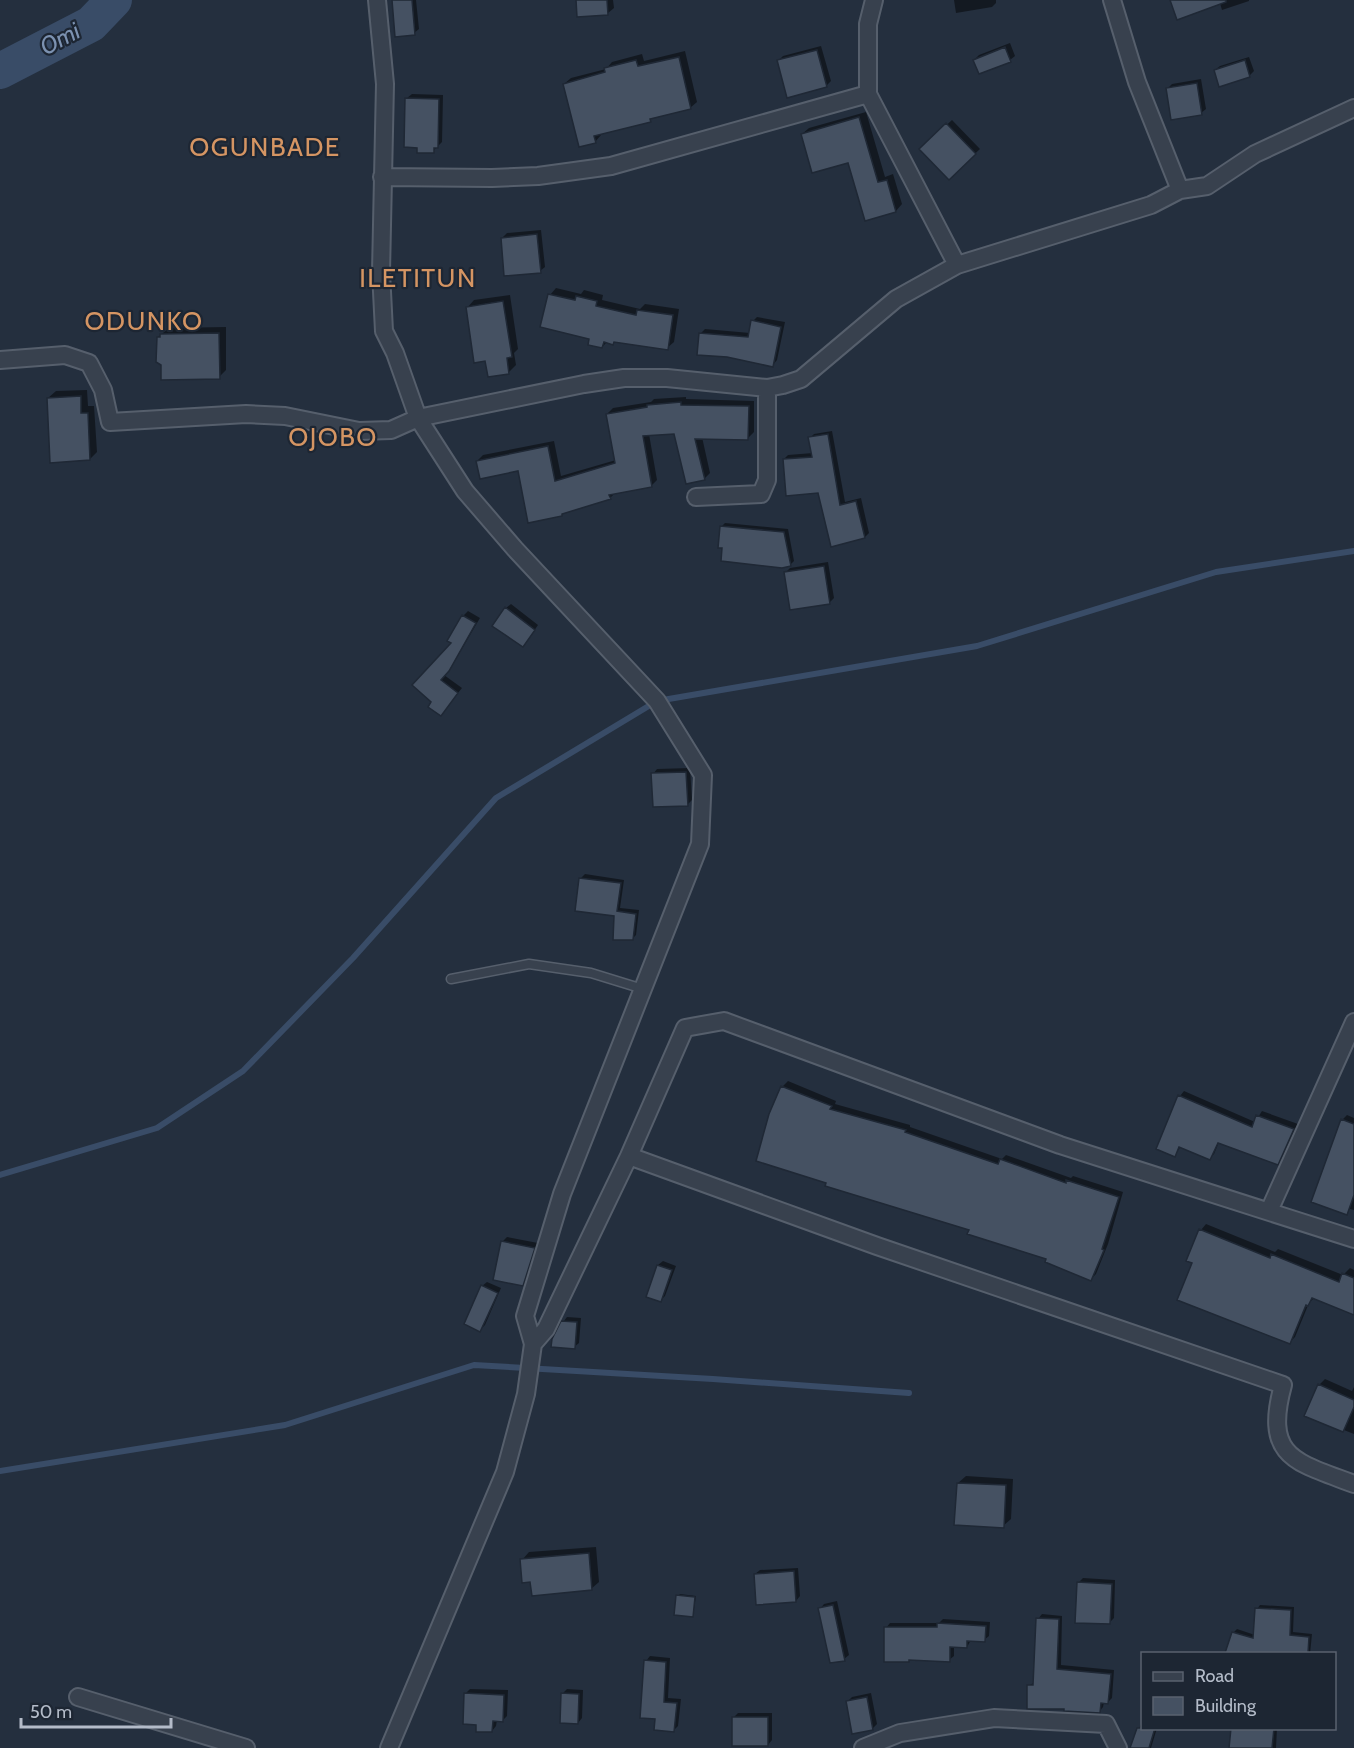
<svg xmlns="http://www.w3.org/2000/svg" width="1354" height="1748" font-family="Cabin,sans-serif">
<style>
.shadow{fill:#0007}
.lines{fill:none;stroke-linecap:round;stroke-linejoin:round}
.stream{stroke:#394c67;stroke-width:6}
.river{stroke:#394c67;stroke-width:36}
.building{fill:#455162;stroke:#1f2835;stroke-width:1.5}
.lane-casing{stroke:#565f6c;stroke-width:11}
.street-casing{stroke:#565f6c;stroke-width:20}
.lane{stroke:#38414e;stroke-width:8}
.street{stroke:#38414e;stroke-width:16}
.labels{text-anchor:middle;stroke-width:4.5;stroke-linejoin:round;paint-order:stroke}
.water-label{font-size:24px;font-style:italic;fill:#7c92b1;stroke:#1d2633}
.quarter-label{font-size:26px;letter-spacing:1.5px;fill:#d59563;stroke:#1d2633}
</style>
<rect width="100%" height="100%" fill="#242f3e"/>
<!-- shadow -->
<path class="shadow" d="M394,0H416L419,29L414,33Z
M578,0H613L614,8L608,13Z
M954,0H996V3L992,7L956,13Z
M1219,0H1249V1L1222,10Z
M1010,43L1015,56L1010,60L980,73L974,60L979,55Z
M821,46L831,81L826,86L778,61L783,56Z
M685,51L697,102L690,108L654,116L650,120L601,132V135L595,142L564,84L571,78L606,69L612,62L642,54L644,61Z
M1249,57L1254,71L1249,76L1215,70L1220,66Z
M1201,79L1206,109L1201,113L1167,89L1172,84Z
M412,94L443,95L442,142L433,151L407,98Z
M866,112L885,177L893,174L902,204L896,211L849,161L802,134L809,128Z
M952,120L980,149L949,178L921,149Z
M541,230L545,267L540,271L502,238L507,233Z
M556,288L581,294L584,290L603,295L602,300L640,309L645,304L679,309L674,342L667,348L616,340L607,342L602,347L550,295Z
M510,295L518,349L514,353L516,365L508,373L487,360L467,308L474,300Z
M757,317L785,322L777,360L773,365L700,334L705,329L750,333L753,321Z
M226,327V370L219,377L158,337L169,328Z
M87,390L88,406H94L97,452L90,459L48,398L56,391Z
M686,397V399L754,401V432L748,438L702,437L710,473L704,479L675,433L649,434L657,480L651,486L616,492L610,498L564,512L561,515L519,469L477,461L483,455L554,441L561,476L616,460L607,414L613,408L651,402L654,399Z
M832,431L845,502L861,498L869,533L865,537L784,459L788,455L813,453L810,438L814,434Z
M725,523L788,529L794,561L790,565L721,527Z
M828,562L834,598L829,603L785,573L790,568Z
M511,604L538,625L527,641L506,608Z
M468,611L480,618L453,664L444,675L462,688L441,714L430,706L463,616Z
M690,768L692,800L687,805L653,774L657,769Z
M585,874L624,880L620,908L639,910L636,935L632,939L615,915L581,878Z
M788,1081L836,1101L835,1104L910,1125V1127L1002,1159L1006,1155L1071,1178L1073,1176L1123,1192L1108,1244L1096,1274L1091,1279L1048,1258L971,1229L828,1182L771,1114L782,1087Z
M1184,1091L1255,1122L1262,1111L1298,1124L1282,1159L1278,1163L1219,1142L1214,1154L1210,1158L1181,1146L1175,1155L1180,1096Z
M1347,1115L1354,1118V1210L1350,1209L1346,1213L1342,1120Z
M1206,1224L1275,1252L1278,1249L1343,1275L1350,1268L1354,1270V1314L1314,1298L1309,1303L1295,1337L1290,1342L1194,1262L1201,1230Z
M507,1237L538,1243L527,1280L523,1285L502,1242Z
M663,1261L676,1266L665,1296L661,1300L658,1265Z
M487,1282L501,1288L485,1325L480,1330L482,1286Z
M567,1317L581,1318L579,1343L574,1347L563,1322Z
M1325,1379L1352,1391L1354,1387V1434L1306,1415L1319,1385Z
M966,1476L1013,1479L1011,1519L1003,1526L958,1483Z
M596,1547L599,1582L591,1589L532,1581L522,1560L529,1552Z
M798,1568L800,1596L796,1601L755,1574L760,1570Z
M1083,1578L1115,1580L1114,1618L1109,1623L1078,1583Z
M680,1594L696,1596L693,1615L678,1596Z
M837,1601L849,1655L844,1659L820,1609L824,1604Z
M1260,1605L1294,1607L1293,1632L1312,1634L1310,1654H1227L1233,1633L1237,1629L1255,1635L1257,1609Z
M1042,1614L1062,1616L1061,1665L1114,1670L1112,1698L1108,1702H1104L1103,1707L1099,1712L1066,1708L1028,1686L1035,1682L1038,1619Z
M943,1619L990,1622L989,1636L984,1640H971L967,1647L954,1646V1656L949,1660L911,1658L909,1660L886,1628L890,1623H939Z
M650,1656L670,1658L668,1698L681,1699L678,1726L674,1730L656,1717L646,1661Z
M470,1689L508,1690L507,1716L502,1721L497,1720L496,1726L492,1731L478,1724L466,1693Z
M567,1689L583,1690L582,1718L578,1723L562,1694Z
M871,1693L877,1724L872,1729L848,1701L852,1697Z
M738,1713H772V1740L768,1745L733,1718Z
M1142,1721V1728H1157L1151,1748H1132Z
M1232,1728H1277L1276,1748H1230Z"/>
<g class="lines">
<!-- stream -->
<path class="stream" d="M0,1175L157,1128L243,1071L353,958L496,798L657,701L977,646L1216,572L1354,551
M0,1471L285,1425L474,1365L713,1379L909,1393"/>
<!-- river -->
<path class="river" d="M0,71L91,24L114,0"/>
</g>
<!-- building -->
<path class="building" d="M392,0H412L415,35L395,37Z
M576,0H607L608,15L577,17Z
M1170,0H1226V2L1177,20Z
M1005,47L1011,62L979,74L973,60Z
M817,50L827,87L787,98L777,60Z
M679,57L691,109L650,119L651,122L594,136L596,143L579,147L563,84L605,72L604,68L636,60L638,66Z
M1245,60L1250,77L1219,87L1214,70Z
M1197,83L1202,115L1171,120L1166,88Z
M405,98L439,99L438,148H434V153H417V148L404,147Z
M859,117L878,182L887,180L896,212L865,221L848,163L812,173L801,134Z
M946,123L976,154L949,180L919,149Z
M537,234L541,273L504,276L501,238Z
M548,294L575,300L576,296L597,301L596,306L636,315L637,310L673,315L668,350L614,342L613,345L604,342L602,348L588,345L589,339L540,327Z
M503,301L512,357L507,358L509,374L488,377L485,361L474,363L466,307Z
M751,320L781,327L773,367L727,357L697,355L699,333L748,337Z
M219,333L220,379L161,380V365L156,362L157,337H160V334Z
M81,396V413H88L90,460L50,463L47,398Z
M681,402V405L749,406L748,440L695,439L705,480L686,484L674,434L643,436L652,487L609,495L611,499L562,514V516L528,523L518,471L480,479L476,461L548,446L555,481L615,463L606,414L647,407V405Z
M828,434L840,505L856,501L865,538L831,547L818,493L786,496L783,459L812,457L808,437Z
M720,526L784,532L791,566L782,568L721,561L722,548H718Z
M824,566L830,604L790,610L784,572Z
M505,607L535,630L523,647L492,626Z
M462,615L476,623L449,671L441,680L458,693L441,716L428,707L431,702L412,685L451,643L447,641Z
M686,772L688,806L653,807L651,773Z
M579,878L621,883L617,911L636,914L633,940H613L614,916L575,911Z
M781,1086L832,1106L830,1109L906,1130L905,1132L998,1164L1000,1159L1066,1183V1180L1119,1197L1102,1249L1104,1250L1091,1281L1045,1262L1046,1259L967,1234L969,1230L825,1186L826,1183L756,1161L769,1114Z
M1178,1095L1252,1127L1256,1115L1294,1129L1278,1165L1218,1143L1210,1160L1179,1147L1175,1157L1156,1149Z
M1341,1119L1354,1124V1195L1347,1215L1311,1202Z
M1199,1229L1270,1258L1271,1254L1339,1282L1342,1273L1354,1278V1315L1312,1298L1308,1306L1306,1305L1290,1344L1177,1300L1192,1263L1186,1261Z
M501,1241L535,1248L523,1286L493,1280Z
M657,1265L672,1270L661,1302L646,1297Z
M481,1285L498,1293L480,1332L464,1324Z
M561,1321L577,1322L575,1349L551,1347L552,1339Z
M1318,1384L1354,1400V1407L1343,1432L1304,1416Z
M957,1483L1006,1485L1004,1528L954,1525Z
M589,1553L592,1590L532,1596L530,1582L522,1583L520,1559Z
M794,1571L796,1602L756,1605L754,1574Z
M1077,1582L1112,1584L1110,1624L1075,1623Z
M676,1595L695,1597L693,1617L674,1615Z
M833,1605L845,1661L830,1663L818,1608Z
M1255,1608L1291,1610L1290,1635L1309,1637L1308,1653H1225L1232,1632L1253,1638Z
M1036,1618L1059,1619L1057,1669L1111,1674L1108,1704L1101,1703L1100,1713L1064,1711V1709H1027V1685H1033Z
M937,1623L986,1626L985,1642L967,1641V1648L950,1647V1662L909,1660V1662H884V1627H937Z
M644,1660L666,1662L664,1702L677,1703L674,1732L654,1730L655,1719L640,1718Z
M464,1693L504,1695L503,1722L493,1721L492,1732H476V1725L463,1724Z
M561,1693L579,1694L578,1724L560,1723Z
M867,1697L873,1730L852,1734L846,1701Z
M732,1717H768V1746H732Z
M1137,1728H1155L1149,1748H1130Z
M1231,1728H1274L1272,1748H1229Z"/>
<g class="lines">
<defs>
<path id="lane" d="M451,979L529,964L591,973L643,989"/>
<path id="street" d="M377,0L385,84L381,272L384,331L395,353L418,418L465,491L515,549L657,701L703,775L700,844L562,1194L525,1316L533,1344
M874,0L868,24V94L957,265
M1112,0L1137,82L1180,190
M382,177L492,178L538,176L611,166L868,94
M0,360L65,355L89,363L103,390L110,422L246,414L285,416L359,431L391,430L418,418L584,384L624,378H667L767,388L783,385L801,379L896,299L957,265L1151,205L1180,190L1207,186L1255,154L1354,108
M696,497L761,494L767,480V388
M629,1156L877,1246L1283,1385C1263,1458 1296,1462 1354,1484
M1269,1211L1354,1022
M78,1697L246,1748
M389,1748L505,1472L526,1394L533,1344L546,1329L629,1156L685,1028L724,1021L1060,1145L1354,1239
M863,1748L900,1733L994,1718L1106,1724L1118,1748"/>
</defs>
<!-- lane casing -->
<use href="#lane" class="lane-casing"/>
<!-- street casing -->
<use href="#street" class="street-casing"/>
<!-- lane -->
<use href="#lane" class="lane"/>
<!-- street -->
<use href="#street" class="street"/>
</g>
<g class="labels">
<!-- water labels -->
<g class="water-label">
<text transform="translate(60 39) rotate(-28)" y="8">Omi</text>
</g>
<!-- quarter labels -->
<g class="quarter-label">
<text x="265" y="156">OGUNBADE</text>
<text x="418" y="287">ILETITUN</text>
<text x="144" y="330">ODUNKO</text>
<text x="333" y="446">OJOBO</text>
</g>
</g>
<!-- legend -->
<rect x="1141" y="1652" width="195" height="78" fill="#1d2633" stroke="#59626f" stroke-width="1.5"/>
<rect x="1153" y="1672" width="30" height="9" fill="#38414e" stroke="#59626f" stroke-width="1.5"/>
<text x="1195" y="1682" font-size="18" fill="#b4bcc9">Road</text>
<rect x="1153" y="1697" width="30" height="18" fill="#455162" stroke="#59626f" stroke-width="1.5"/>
<text x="1195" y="1712" font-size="18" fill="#b4bcc9">Building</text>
<!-- scale -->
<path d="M21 1718v9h150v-9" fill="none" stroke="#b4bcc9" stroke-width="3"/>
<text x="30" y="1718" font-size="18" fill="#b4bcc9" stroke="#1d2633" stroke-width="4.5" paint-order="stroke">50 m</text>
</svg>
